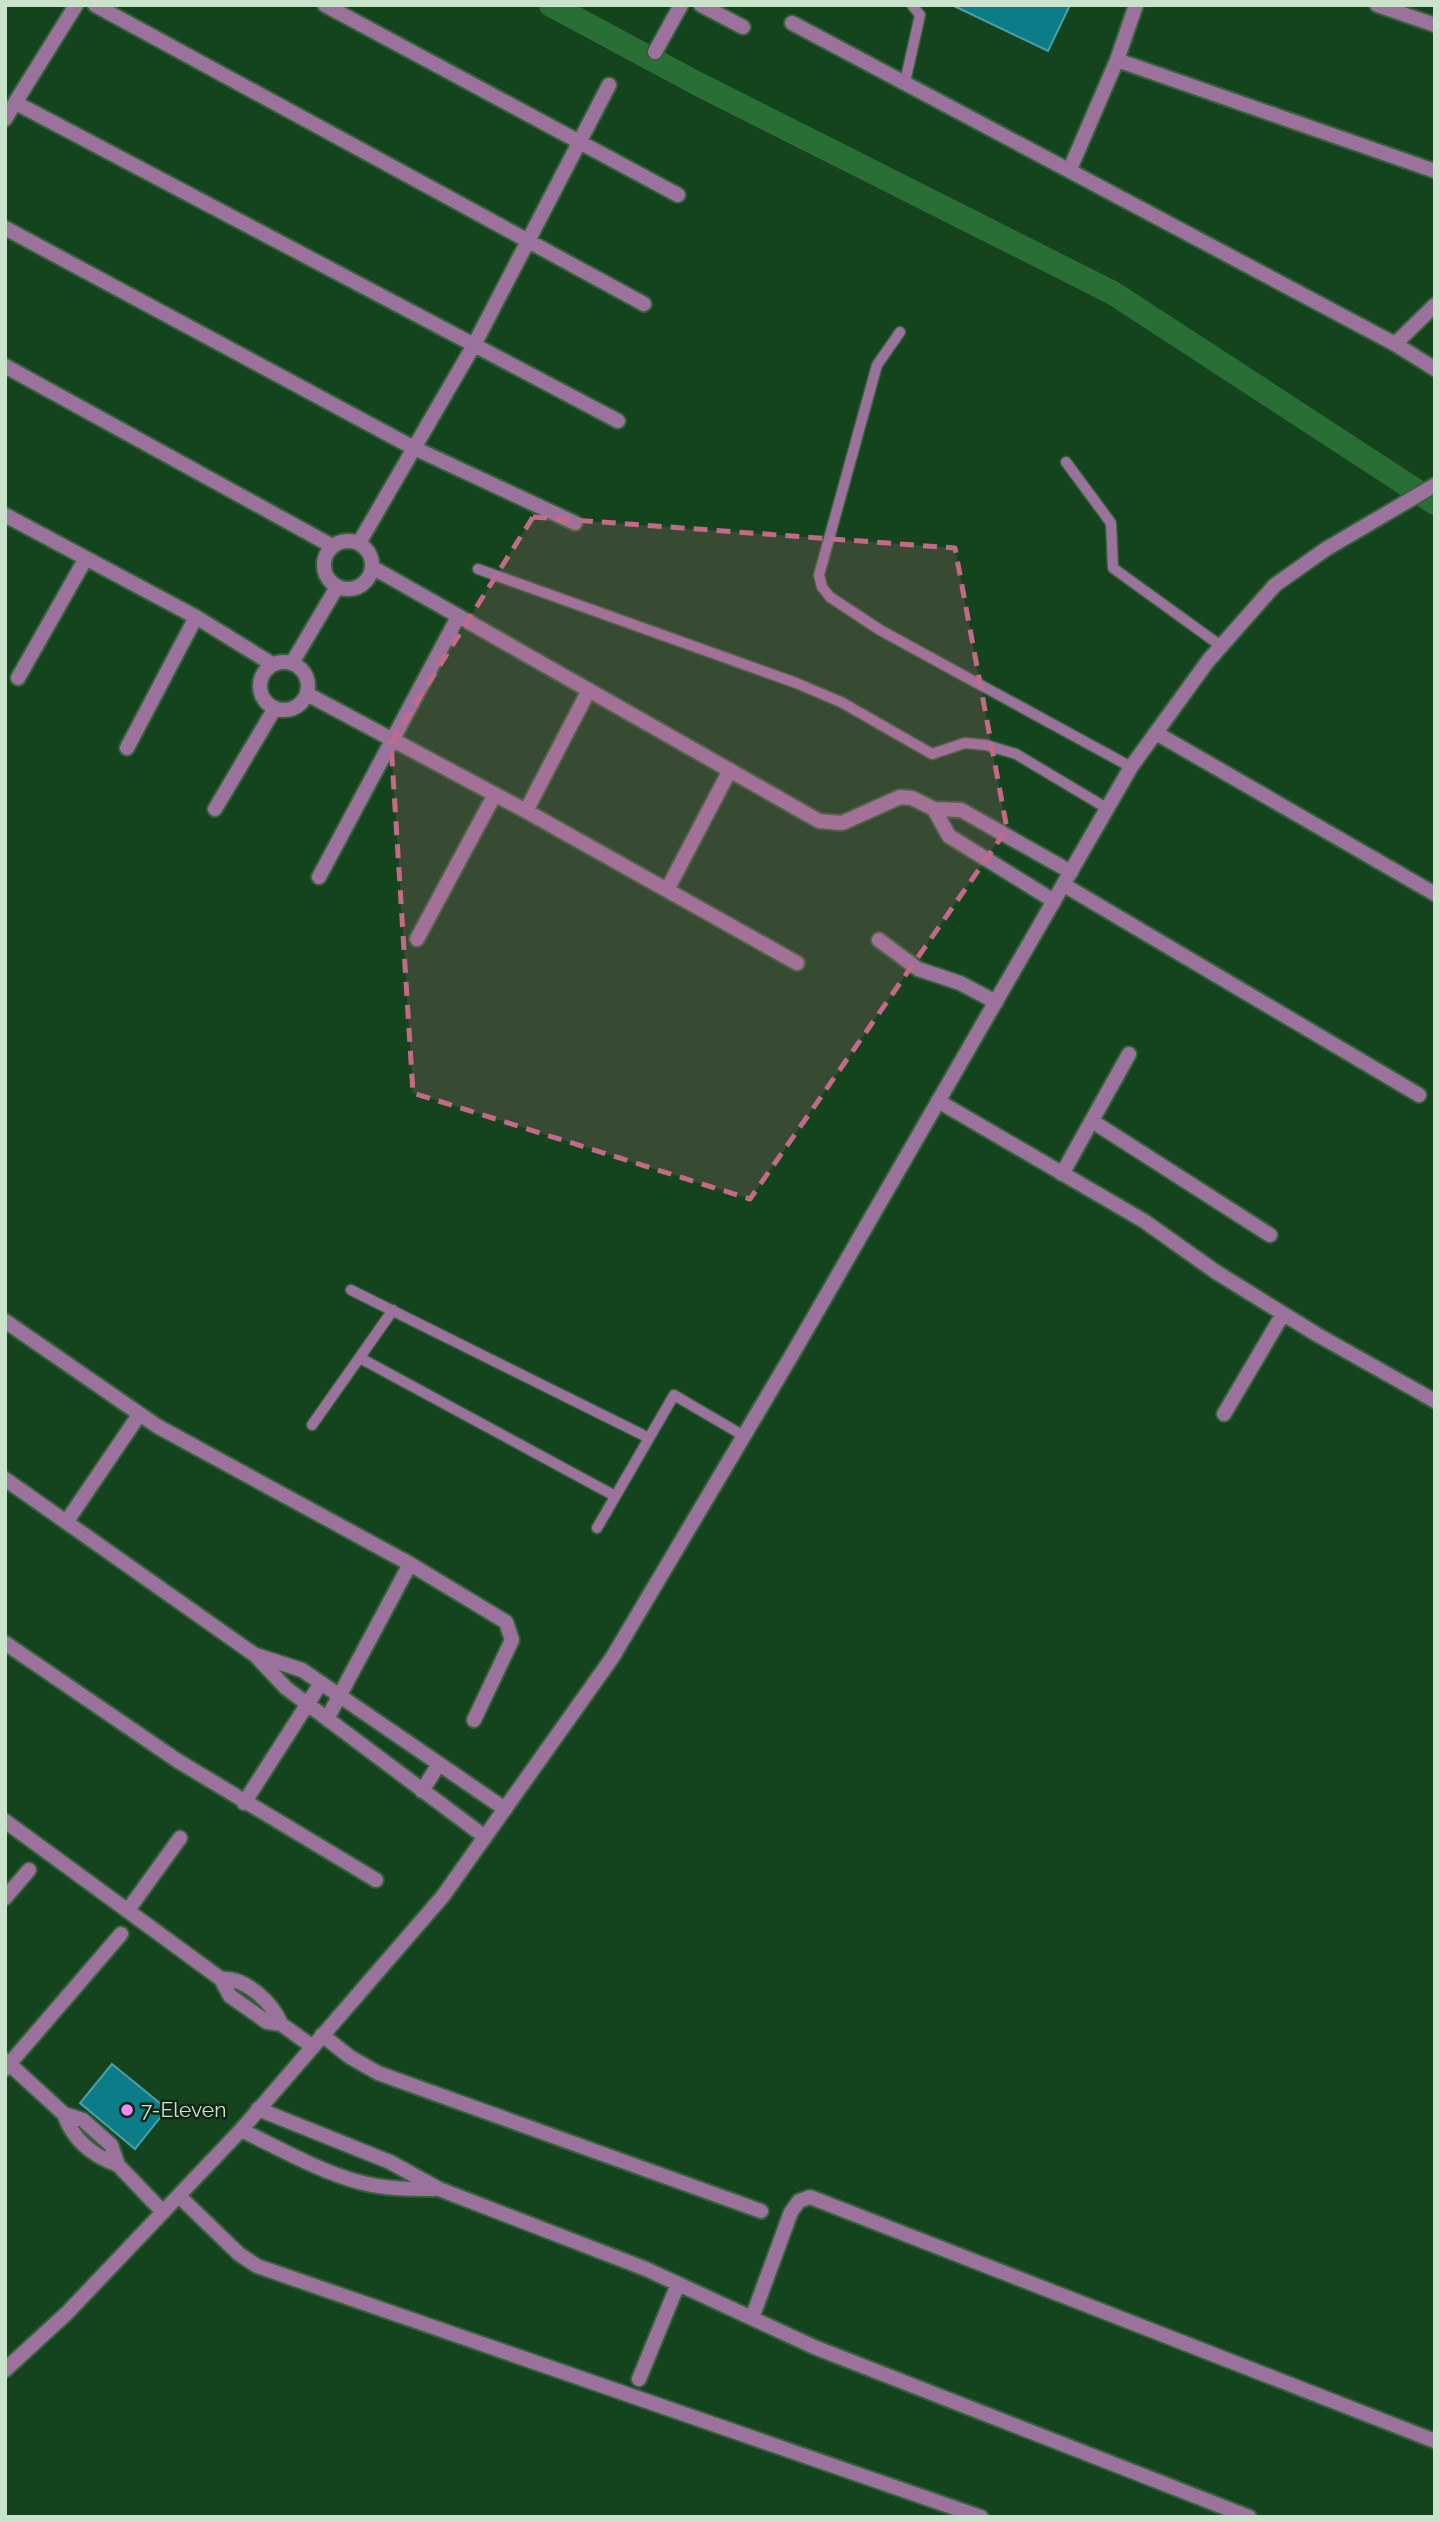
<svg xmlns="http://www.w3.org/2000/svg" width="1440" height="2522" font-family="Raleway,sans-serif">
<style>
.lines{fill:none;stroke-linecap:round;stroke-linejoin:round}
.canal{stroke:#296e35;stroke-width:24}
.building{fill:#0c7c88;stroke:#4b9fab;stroke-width:2}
.service-casing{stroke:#35613c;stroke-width:13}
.minor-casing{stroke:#35613c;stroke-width:18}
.tertiary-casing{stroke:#35613c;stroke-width:18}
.service{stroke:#9b729b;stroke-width:10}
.minor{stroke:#9b729b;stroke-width:14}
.tertiary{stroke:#9b729b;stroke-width:14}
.marked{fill:#c56988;fill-opacity:0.2;stroke:#c56988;stroke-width:5;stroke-dasharray:14 9;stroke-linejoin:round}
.poi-dot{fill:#f28af3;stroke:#122514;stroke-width:2.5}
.labels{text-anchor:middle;stroke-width:5;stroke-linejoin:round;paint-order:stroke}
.poi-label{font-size:21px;fill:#cae3cb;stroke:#122514;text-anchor:start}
</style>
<rect width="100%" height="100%" fill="#14441d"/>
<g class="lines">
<!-- canal -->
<path class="canal" d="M551,5L698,84L1113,293L1435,503"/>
</g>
<!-- building -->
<path class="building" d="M952,5H1070L1048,51Z
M112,2064L167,2109L135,2149L80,2103Z"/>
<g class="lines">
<defs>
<path id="service" d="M905,82L920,15L912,5
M900,332L877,365L819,575L822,587L830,597L880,630L1131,767
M1066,462L1111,523L1113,568L1221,646
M478,569L796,683L841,702L932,754L965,743L986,745L1016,754L1108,809
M351,1290L649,1438
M360,1358L615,1496
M312,1425L393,1310
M597,1528L674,1395L744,1436"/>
<path id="minor" d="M95,5L644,304
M325,5L678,195
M701,5L743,27
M1377,5L1435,25
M792,23L1395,344L1435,369
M655,52L681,5
M1117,60L1435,171
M16,103L618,421
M5,119L76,5
M1070,169L1117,60L1136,5
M5,228L412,447L575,523
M1395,344L1435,305
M5,366L332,546
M5,515L196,617L272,664
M324 565a24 24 0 1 1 48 0a24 24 0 1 1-48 0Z
M359,543L474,345L609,85
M372,567L819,821L842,823L900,797L912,798L934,809L961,810L1071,872
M260 686a24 24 0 1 1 48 0a24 24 0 1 1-48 0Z
M292,663L337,587
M18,678L86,558
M307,694L526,811L797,963
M1156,733L1435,894
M127,748L196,617
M215,809L275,708
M934,809L949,836L1054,901
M526,811L589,690
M319,877L458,617
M1064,885L1419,1095
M667,890L730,770
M417,939L495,794
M879,940L918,969L960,983L996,1002
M938,1101L1144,1221L1216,1272L1316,1334L1435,1401
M1092,1121L1270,1235
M1062,1174L1129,1054
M5,1321L157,1426L410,1564L506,1622L512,1640L474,1720
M1224,1414L1283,1314
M5,1479L255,1655L286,1688L485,1837
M67,1521L139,1415
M5,1643L178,1761L376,1880
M256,1655L302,1670L505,1809
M327,1719L410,1564
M422,1791L439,1764
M244,1803L321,1683
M5,1821L221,1979L230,1996L267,2022L281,2024L313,2047
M5,1898L29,1870
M128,1910L180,1838
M221,1979C245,1977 272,2002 281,2024
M322,2035L350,2057L378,2073L761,2211
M5,2060L64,2114L83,2120L111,2145L118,2165L163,2212
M5,2069L121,1934
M258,2109L390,2162L439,2189L646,2269L814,2347L1249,2517
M64,2114C73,2140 93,2156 118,2165
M241,2130C279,2148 318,2171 359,2182C384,2189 409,2189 435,2189
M179,2196L239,2254L257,2266L981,2517
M752,2318L791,2212L799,2201L810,2197L1435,2441
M639,2379L678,2284"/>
<path id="tertiary" d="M5,2370L67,2313L241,2130L443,1896L612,1658L796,1348L1131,767L1208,661L1275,585L1326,549L1435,485"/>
</defs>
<!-- service casing -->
<use href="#service" class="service-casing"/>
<!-- minor casing -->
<use href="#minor" class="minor-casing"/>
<!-- tertiary casing -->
<use href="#tertiary" class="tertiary-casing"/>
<!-- service -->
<use href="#service" class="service"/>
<!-- minor -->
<use href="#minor" class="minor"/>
<!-- tertiary -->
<use href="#tertiary" class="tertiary"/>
</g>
<!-- marked area -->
<path class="marked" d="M533,517L955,548L1007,829L750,1199L413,1093L391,743Z"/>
<!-- markers -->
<circle class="poi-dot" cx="127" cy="2110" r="7"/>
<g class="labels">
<!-- poi labels -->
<g class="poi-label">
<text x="141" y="2117">7-Eleven</text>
</g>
</g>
<!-- border -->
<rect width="1440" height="2522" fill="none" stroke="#cae3cb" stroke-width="14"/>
</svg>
